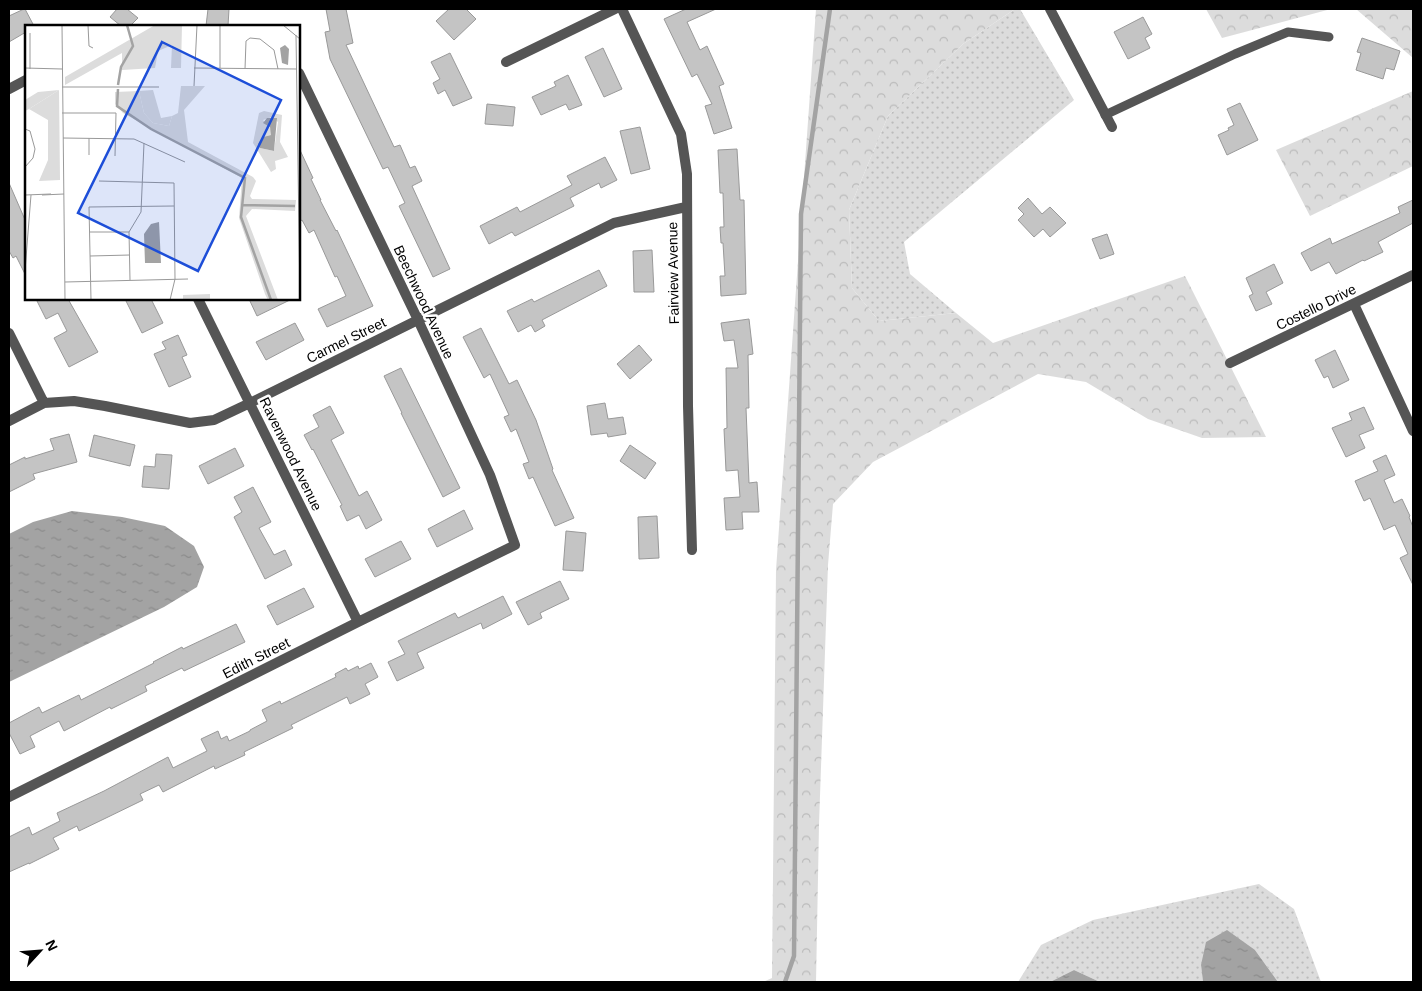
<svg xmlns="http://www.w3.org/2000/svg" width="1422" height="991" font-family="Arial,sans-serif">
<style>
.grass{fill:url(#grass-dots)}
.forest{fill:url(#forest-crowns)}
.water{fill:url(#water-ripples)}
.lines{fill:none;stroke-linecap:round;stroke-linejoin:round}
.stream{stroke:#a3a3a3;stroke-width:4.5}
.building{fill:#c4c4c4;stroke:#999}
.lane{stroke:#555;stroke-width:9}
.street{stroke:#555;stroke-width:10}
.labels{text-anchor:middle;stroke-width:5;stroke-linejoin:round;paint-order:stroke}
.street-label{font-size:14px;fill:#000;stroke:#fff}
.inset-river{fill:none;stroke:#a3a3a3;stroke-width:2.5}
.inset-road{fill:none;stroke:#999;stroke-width:1}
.view{fill:#1d4ed8;fill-opacity:0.15;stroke:#1d4ed8;stroke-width:2.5}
.inset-edge{fill:none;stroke:#000;stroke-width:2.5}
</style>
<defs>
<pattern id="grass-dots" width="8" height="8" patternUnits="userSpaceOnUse" patternTransform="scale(1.25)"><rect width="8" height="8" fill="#dcdcdc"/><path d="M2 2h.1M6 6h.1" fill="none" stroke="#bbb" stroke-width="1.8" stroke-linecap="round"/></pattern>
<pattern id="forest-crowns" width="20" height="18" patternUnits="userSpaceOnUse" patternTransform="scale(1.25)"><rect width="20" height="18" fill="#dcdcdc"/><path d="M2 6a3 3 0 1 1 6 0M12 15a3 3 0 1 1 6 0" fill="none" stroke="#bbb"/></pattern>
<pattern id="water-ripples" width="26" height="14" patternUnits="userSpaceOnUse" patternTransform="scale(1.25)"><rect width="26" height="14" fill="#a3a3a3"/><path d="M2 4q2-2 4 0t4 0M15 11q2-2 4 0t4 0" fill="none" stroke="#8b8b8b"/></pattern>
</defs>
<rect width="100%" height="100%" fill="#fff"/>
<!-- grass -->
<path class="grass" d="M1015,9H1020L1074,100L904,242L910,274L956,313L879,321L852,288L849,210L888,116L963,44Z
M1259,884L1294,909L1321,982H1278L1255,950L1201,965L1203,982H1100L1074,970L1050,982H1018L1041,945L1093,920Z"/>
<!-- forest -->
<path class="forest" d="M816,9H1015L963,44L888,116L849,210L852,288L879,321L956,313L993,343L1185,276L1266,437L1202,438L1148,419L1086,382L1038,374L873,462L833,504L828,565L819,825L816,982H763L772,978L776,570Z
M1206,9H1331L1222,38Z
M1356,9H1413V58Z
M1413,91V166L1310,216L1276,150Z"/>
<!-- water -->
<path class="water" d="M72,511L122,517L165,526L194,546L204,567L197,587L164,607L9,682V534L33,522Z
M1227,930L1255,950L1278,982H1203L1201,965L1206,942Z
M1074,970L1100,982H1050Z"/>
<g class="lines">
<!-- stream -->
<path class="stream" d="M785,982L794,956L801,214L830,9"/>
</g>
<!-- building -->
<path class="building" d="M24,9H25L34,26H26V32L9,42V16Z
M117,9H127L138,18L130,26H121L110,17Z
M208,9H229L228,26H206Z
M326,9H346L353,43L346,45L394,147L400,145L410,168L415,166L422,181L412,186L450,269L433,277L399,206L405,203L388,167L383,169L330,59L325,32L330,31Z
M449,9H466L476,19L454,40L436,21Z
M686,9H716L687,22L700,50L707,46L724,84L719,86L732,128L714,134L705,106L712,104L697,74L692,77L664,19Z
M1143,17L1152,34L1145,38L1150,48L1128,59L1114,32Z
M1362,38L1400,51L1394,70L1386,68L1383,79L1356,70L1361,53L1357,52Z
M603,48L622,89L604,97L585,57Z
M450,53L472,98L453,106L445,90L438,94L433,83L440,79L431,62Z
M568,75L582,105L569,110L566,104L541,115L532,97L556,86L554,82Z
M1240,103L1258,140L1227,155L1218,135L1229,130L1228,128L1234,125L1227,109Z
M487,104L515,107L513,126L485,124Z
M640,127L650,169L631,174L620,131Z
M299,148L313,178L311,179L321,200H320L336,231L337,230L373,306L327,327L318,309L346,296L337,276L335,277L314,230L309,233L302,220L299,222Z
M737,149L740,200H744L746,294L721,296L720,276H725L723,243H721L720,227H724L723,193H720L718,150Z
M605,157L617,180L601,188L599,183L570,198L574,206L515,236L512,232L489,244L480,226L517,207L520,212L572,185L567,176Z
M9,183L26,222V276L16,256L13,258L9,251Z
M1028,198L1042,214L1050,207L1066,223L1050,237L1043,229L1034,237L1018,220L1024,214L1018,208Z
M1413,200V223L1378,242L1383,252L1364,261L1363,260L1336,274L1329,262L1311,271L1301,253L1330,238L1332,244L1400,213L1398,207Z
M1107,234L1114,254L1100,259L1092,239Z
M652,250L654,292H634L633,251Z
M1274,264L1283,283L1266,292L1272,304L1256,311L1249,296L1253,294L1246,278Z
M599,270L607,286L542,320L545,326L535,332L531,325L518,332L507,311L532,299L534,302Z
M36,299H68L98,352L69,367L54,338L67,331L58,313L46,319Z
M125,299H151L163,323L142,333Z
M249,299H292L257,316Z
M749,319L753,354L748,355L749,408H746L749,483L757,482L759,512H742L743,529L726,530L724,498L740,497L738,470L726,471L724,429L727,428L726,368H738L734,340L724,341L721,323Z
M295,323L304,340L266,360L256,342Z
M481,328L509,384L517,380L536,420L553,469L552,470L574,518L555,526L533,477L529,479L523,464L529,462L516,429L511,432L504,417L509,415L490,374L484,378L463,337Z
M178,335L187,355L182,357L191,377L169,387L154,354L166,349L162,342Z
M639,345L652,360L630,379L617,364Z
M1335,350L1349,380L1333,388L1328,376L1324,378L1315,360Z
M401,368L460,488L443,497L401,413H402L384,376Z
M605,403L608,419L623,417L626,434L608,437L607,433L591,435L587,406Z
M330,406L344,433L331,440L359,496L367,491L382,520L366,529L359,515L347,521L340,506L342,505L313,449L312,450L304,435L319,427L313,415Z
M1364,407L1374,429L1359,435L1365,448L1346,457L1332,428L1352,420L1349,413Z
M69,434L77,462L33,474L35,479L9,492V465L25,457V459L54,450L50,439Z
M94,435L135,445L130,466L89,456Z
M630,445L656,463L645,479L620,461Z
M235,448L244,466L208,484L199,466Z
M156,454L172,455L169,489L142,487L144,466L155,467Z
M1386,455L1395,475L1384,480L1394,503L1402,499L1410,516L1409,517L1413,527V585L1400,558L1408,554L1395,525L1384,530L1370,498L1364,501L1355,481L1378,471L1373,461Z
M253,487L271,522L259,528L274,555L285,550L292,565L265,579L234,517L242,512L234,497Z
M464,510L473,529L437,547L428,529Z
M657,516L659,558L639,559L638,517Z
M566,531L586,533L583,571L563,570Z
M401,541L411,559L375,577L365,559Z
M560,581L569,599L540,613L542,618L528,625L516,602Z
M304,588L314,607L277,625L267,606Z
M503,596L512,614L483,629L481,623L417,653L424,668L397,681L388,662L405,654L398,641L455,613L458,618Z
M236,624L245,642L184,671L182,668L145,686L147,691L111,709L110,707L64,731L59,721L30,736L35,747L20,754L9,733V723L39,707L42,713L79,695L81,700L154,663L153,662L182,647L183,649Z
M371,663L378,677L365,684L370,694L350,704L347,697L291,725L293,728L244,752L245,755L215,769L214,766L163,792L159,785L140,794L143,800L106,818L79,831L77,826L53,838L59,849L29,864V863L9,872V837L29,827L32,835L60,821L57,813L104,791L168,757L173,768L207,751L201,739L218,731L221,739L227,736L229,741L250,731V730L267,721L262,710L280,701L281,704L336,677L335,674L346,668L348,671L358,666L359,669Z"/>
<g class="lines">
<!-- lane -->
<path class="lane" d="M1105,115L1235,54L1288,32L1329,37"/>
<!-- street -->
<path class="street" d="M622,9L681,134L687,174L688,406L692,550
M1050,9L1112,127
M506,62L615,9
M9,89L26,80
M198,299L358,622
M1354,304L1413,431
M9,333L44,403
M1230,363L1413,275
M9,421L44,403L74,401L105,406L190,423L214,420L250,403L614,223L686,207
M9,797L358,622L515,545L490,475L418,320L299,73"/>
</g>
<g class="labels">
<!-- street labels -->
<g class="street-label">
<text transform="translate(673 273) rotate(-91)" y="5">Fairview Avenue</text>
<text transform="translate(424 302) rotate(65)" y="5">Beechwood Avenue</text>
<text transform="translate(1316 307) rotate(-26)" y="5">Costello Drive</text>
<text transform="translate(346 340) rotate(-26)" y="5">Carmel Street</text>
<text transform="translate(291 454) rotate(64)" y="5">Ravenwood Avenue</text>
<text transform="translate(256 658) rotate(-27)" y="5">Edith Street</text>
</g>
</g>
<!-- overview -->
<g transform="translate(25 25)">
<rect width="275" height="275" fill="#fff"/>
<path d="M34,65L35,155L14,156L23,135V95L4,84ZM128,65L136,93L147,91L144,101L128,98L119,88L114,66ZM239,86L257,90L255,117L263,132L250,136L251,144L246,147L228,118L234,88ZM247,92L253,97L249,126L235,123L238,112L246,110V104L238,95ZM185,269V275H158V270Z" fill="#dcdcdc" fill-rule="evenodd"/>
<path d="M130,0H157L156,43H146L147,20L133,26L130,43L97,45V28L40,60V52ZM156,61H180L159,85L163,117L228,152L231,156L225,171L227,174L271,175L270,186L227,184L221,191L253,275H243L240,269L214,193L217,153L98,88L90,79V67L114,66L119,88L128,98L144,101L147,91L153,88ZM34,65L4,84L0,86V75L13,67Z" fill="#dcdcdc"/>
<path d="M260,20L264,24L263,40L257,38L255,23ZM242,93H252L249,126L235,123L233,119L238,112L246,110L245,102L238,98ZM134,197L136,238H120L119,209L126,199Z" fill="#a3a3a3"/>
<path class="inset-river" d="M93,60L96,42L108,21L102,0M93,64L92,81L126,104L220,153L216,192L246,275M218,180L270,181"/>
<path class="inset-road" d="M37,0L40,275M63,0L64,21L68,23M258,0L275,14M5,8V44M271,10L275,273M0,43L37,44M169,43L272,44M195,43V0M220,44L221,16L225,13L235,14L249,25L253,44M169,61L172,0M37,62H134M37,88H91L90,131M0,104L5,106L10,124L8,133L0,142M38,113L109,114L160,137M64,130V113M74,156L149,158L150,254L145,275M0,170L26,169M17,170L39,169M65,207H104M65,231L105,230M0,246L6,170M105,255L104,207L116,187L119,118M40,257L163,254M66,275L64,182L149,181"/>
<path class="view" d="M137,17L256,75L173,246L53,188Z"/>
<rect width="275" height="275" class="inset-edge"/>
</g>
<!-- border -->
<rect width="1422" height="991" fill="none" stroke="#000000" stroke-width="20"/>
<!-- north arrow -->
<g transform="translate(40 951) rotate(64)" stroke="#ffffff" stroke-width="4" paint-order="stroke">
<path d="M0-4L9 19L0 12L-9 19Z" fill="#000000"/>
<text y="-8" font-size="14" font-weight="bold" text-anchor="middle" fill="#000000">N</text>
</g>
</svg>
